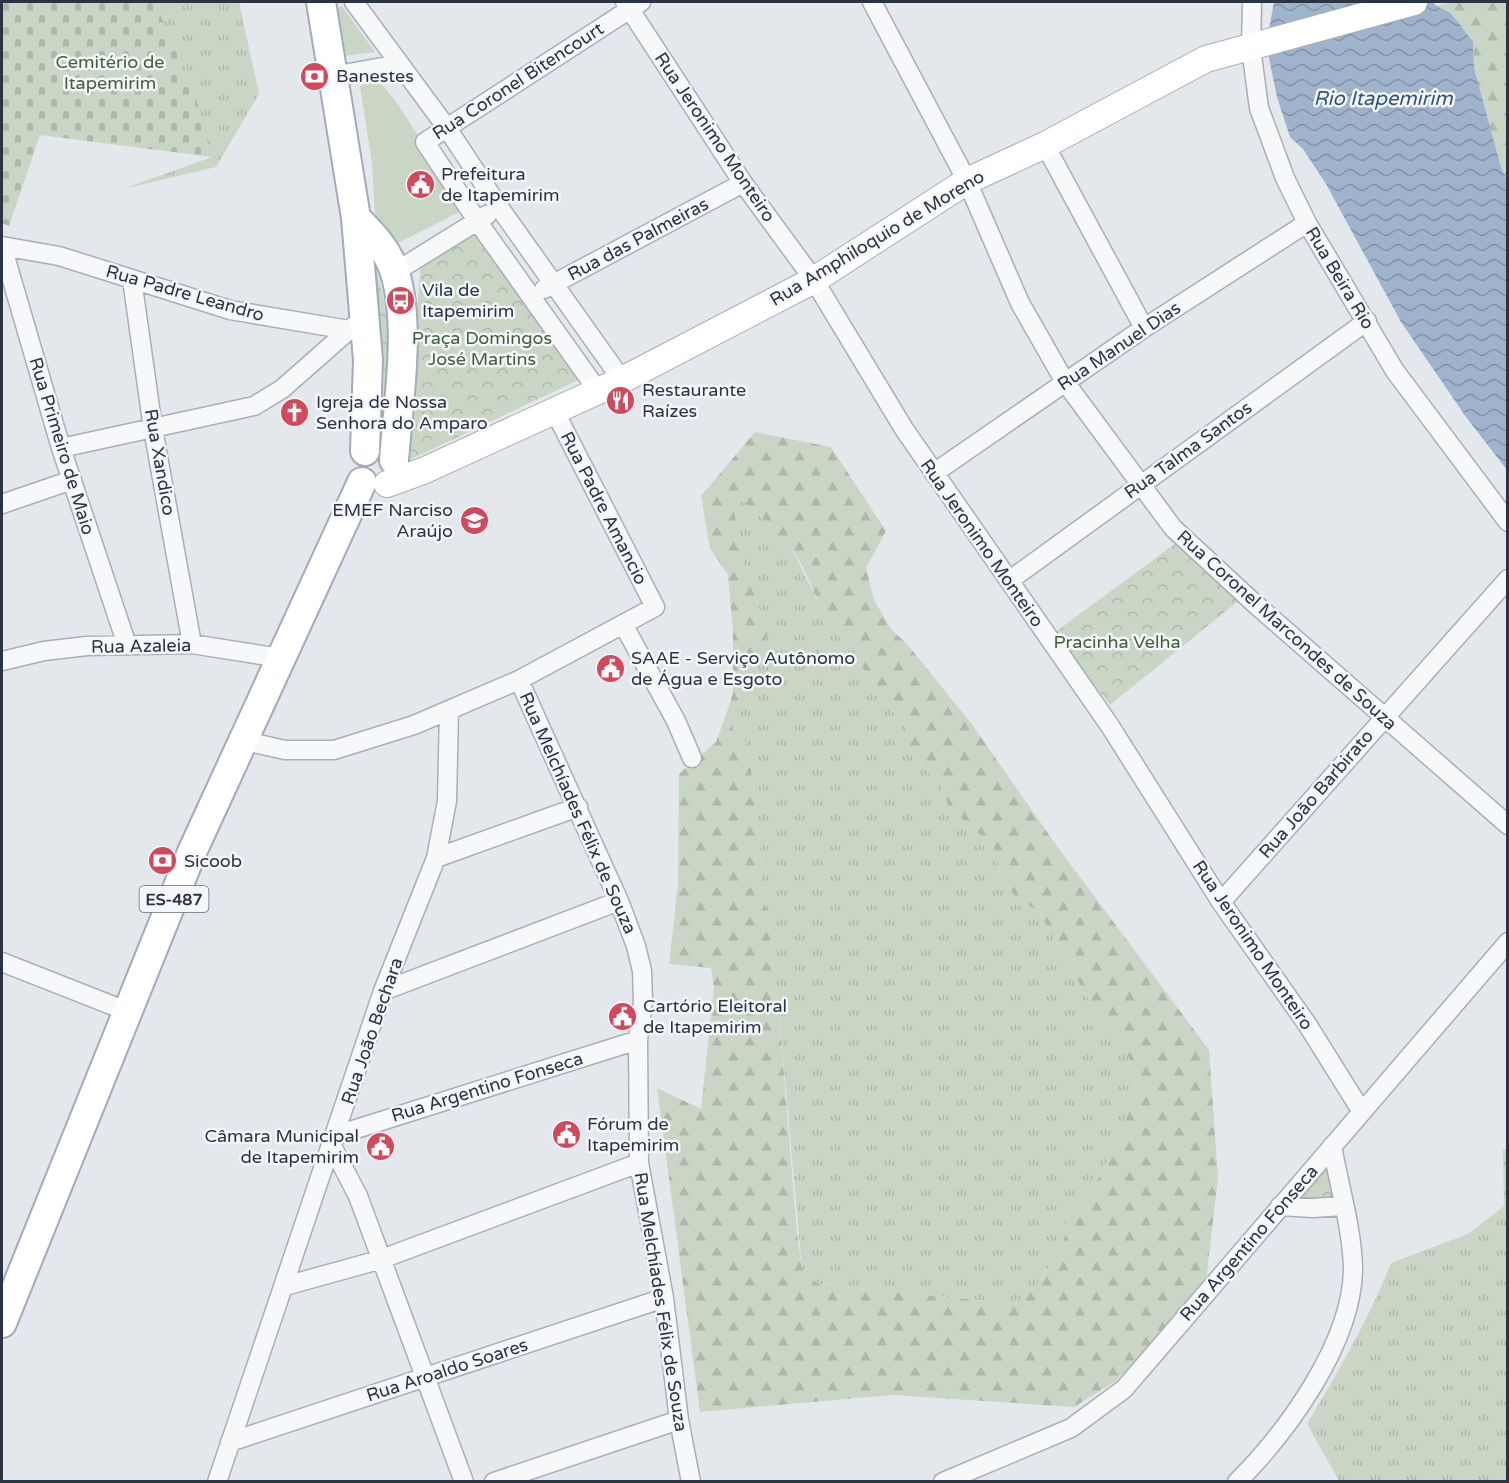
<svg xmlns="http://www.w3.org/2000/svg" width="1509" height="1483" font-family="'Varela Round',sans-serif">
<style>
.grass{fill:url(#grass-tufts)}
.forest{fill:url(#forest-firs)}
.cemetery{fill:url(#cemetery-stones)}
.park{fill:url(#park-crowns)}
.garden{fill:#c9d6c5}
.water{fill:url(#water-waves)}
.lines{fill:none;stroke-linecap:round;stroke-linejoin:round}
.minor-casing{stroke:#a9aeb7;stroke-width:21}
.secondary-casing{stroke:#a9aeb7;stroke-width:28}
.primary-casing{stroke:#a3abb8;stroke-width:32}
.minor{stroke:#f7f8fa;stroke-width:18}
.secondary{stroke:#fff;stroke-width:26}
.primary{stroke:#fff;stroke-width:28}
.labels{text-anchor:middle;stroke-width:5;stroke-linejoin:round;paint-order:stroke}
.shield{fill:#f4f6f9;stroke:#676e7b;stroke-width:1.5}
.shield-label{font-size:16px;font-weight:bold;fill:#2b3445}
.park-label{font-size:18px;fill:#3f6138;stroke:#f4f6f9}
.poi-label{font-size:18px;fill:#2b3445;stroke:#f4f6f9;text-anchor:start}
.street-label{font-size:18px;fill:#2b3445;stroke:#f4f6f9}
.water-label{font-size:20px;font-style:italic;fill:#34527a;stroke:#f4f6f9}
</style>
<defs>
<pattern id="grass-tufts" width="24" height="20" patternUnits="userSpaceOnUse" patternTransform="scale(1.5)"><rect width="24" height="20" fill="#c9d6c5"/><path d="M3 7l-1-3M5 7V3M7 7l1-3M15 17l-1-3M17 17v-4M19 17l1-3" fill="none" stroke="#adb8ab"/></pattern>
<pattern id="forest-firs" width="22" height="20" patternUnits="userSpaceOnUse" patternTransform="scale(1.5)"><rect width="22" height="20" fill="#c9d6c5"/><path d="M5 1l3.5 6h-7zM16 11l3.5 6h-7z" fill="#adb8ab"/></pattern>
<pattern id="cemetery-stones" width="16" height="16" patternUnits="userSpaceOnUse" patternTransform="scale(1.5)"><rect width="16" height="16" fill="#c9d6c5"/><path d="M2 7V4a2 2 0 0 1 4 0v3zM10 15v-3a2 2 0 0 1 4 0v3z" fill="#adb8ab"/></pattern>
<pattern id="park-crowns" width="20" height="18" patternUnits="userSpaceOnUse" patternTransform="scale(1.5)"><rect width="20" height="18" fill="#c9d6c5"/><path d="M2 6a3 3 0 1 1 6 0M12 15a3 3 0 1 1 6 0" fill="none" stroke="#adb8ab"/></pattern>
<pattern id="water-waves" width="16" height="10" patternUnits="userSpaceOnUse" patternTransform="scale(1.5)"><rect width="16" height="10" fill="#9fb4cc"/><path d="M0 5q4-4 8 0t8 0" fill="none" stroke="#8293a7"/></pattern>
</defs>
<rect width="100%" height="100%" fill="#e4e7ec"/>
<!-- grass -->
<path class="grass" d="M147,2H239L259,94L216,167L123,189L212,157Z
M742,500C762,512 772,531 790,545L831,628L853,649L865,672L905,728L909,748L928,772L940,783L948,805L973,830L992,842L1001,874L1014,896L1039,912L1094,1009L1127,1052L1138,1092L1101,1175L1067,1219L1065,1236L1058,1253L1035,1287L1015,1304L818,1284L802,1269L777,991L764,895L753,782L746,742L724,720L729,706L745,705L753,689L758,660L768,632L744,566L734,510Z
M1507,1148V1481H1339L1307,1424C1338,1372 1369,1319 1391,1263L1468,1234L1504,1206L1503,1150Z"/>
<!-- forest -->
<path class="forest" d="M1451,2H1507V180L1501,167L1474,68L1473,41C1460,27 1454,14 1436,6Z
M755,432L831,447L886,531L866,568L874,600L891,629L907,644L971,723L1059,849L1209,1050L1218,1178L1206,1282L1155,1345L1114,1382L1074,1407L892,1395L700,1412L657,1088L701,1109L714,988L711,968L669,964L678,884L679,774L716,742L724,720L746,742L753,782L764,895L777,991L797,1233L802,1269L818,1284L1015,1304L1035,1287L1058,1253L1065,1236L1067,1219L1101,1175L1138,1092L1127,1052L1094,1009L1039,912L1014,896L1001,874L992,842L973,830L948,805L940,783L928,772L909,748L905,728L865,672L853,649L831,628L824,615L805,571L790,545C772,531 762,512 742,501L734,510L744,566L768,632L758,660L753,689L745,706H729L733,693V630L728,575L710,548L701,496Z"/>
<!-- cemetery -->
<path class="cemetery" d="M2,2H155L198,104L212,157L40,135L9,226L2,223Z"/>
<!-- park -->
<path class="park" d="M479,226L587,376L405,462L421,260Z
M373,255L388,317L387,434L380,436L384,378L380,315L367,259Z
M1180,540L1242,598L1110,705L1054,633Z
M1330,1155L1336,1199H1296Z"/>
<!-- garden -->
<path class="garden" d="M342,6L375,52L343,56L334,9Z
M374,80L385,88L395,100L465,209L394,245L375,215L372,163L360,86Z"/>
<!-- water -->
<path class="water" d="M1274,2H1433C1438,9 1444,8 1450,13C1455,17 1467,35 1473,41L1474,68L1501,167L1507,180V470L1466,417L1401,322L1326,184L1303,149L1290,137L1277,97L1269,58L1268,35Z"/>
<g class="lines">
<defs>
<path id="minor" d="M354,2L447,128L499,207L622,380
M625,2L743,183L814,280L904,429L1110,726L1221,902L1307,1024L1362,1112
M872,2L967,181L1020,303L1065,382L1173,528L1254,603L1508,825
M1252,2L1251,48L1259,108L1285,178L1307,223L1395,371L1508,522
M332,76L399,64
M1045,145L1144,328
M2,246L61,448L127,645
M2,246L59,256L230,310L349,330L365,317
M395,272L487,215
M132,279L153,429L192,644
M544,289L743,183
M598,391L478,222L425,142L641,2
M61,448L254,406L282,389L349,330
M934,473L1144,328L1307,223
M2,504L72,480
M1010,580L1367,321
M623,624L676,721L692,758
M2,661L44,651L87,646L192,644L280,658
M519,680L619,901L636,946L642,971L643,1001L638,1040L639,1163L664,1298L679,1420L691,1482
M245,741L285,750H334L414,725L519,680L655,607L554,410
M436,858L578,807
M1221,902L1508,579
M2,962L129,1012
M383,991L619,901
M337,1135L638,1040
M332,1146L358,1196L464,1482
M1280,1206L1313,1208L1343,1206
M285,1286L379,1260L639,1163
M230,1442L664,1298
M217,1482L383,991L436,858L447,801L449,711
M494,1482L679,1420
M943,1482L1071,1428L1124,1389L1508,942
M1237,1482C1287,1432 1353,1342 1353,1268C1352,1228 1339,1185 1332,1146"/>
<path id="secondary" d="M387,484L423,471L622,380L814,280L967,181L1045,145L1206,59L1414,2"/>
<path id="primary" d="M321,2L356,218L368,360L365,451
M356,218C372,234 388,250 395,273C411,326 398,405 394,460
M2,1323L192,852L362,482"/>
</defs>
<!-- minor casing -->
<use href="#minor" class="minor-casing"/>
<!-- secondary casing -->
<use href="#secondary" class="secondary-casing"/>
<!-- primary casing -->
<use href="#primary" class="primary-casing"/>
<!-- minor -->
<use href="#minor" class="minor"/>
<!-- secondary -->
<use href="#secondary" class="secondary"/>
<!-- primary -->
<use href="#primary" class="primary"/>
</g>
<!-- icons -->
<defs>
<symbol id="bank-disc" viewBox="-11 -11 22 22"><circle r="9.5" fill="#d1495b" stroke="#f4f6f9"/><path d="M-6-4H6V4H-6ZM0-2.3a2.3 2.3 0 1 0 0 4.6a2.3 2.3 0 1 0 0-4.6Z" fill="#fff"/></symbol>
<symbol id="civic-disc" viewBox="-11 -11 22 22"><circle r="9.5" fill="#d1495b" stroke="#f4f6f9"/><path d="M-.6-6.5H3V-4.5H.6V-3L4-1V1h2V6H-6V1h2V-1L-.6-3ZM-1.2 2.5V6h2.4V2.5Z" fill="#fff"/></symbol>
<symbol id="bus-disc" viewBox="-11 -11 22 22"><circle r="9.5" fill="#d1495b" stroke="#f4f6f9"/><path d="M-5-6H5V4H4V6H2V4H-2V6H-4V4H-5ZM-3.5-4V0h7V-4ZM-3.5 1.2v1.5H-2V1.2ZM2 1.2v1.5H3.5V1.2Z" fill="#fff"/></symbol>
<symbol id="restaurant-disc" viewBox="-11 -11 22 22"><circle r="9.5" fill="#d1495b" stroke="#f4f6f9"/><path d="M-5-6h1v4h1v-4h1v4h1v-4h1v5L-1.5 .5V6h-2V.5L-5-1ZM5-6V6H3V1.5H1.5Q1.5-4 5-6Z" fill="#fff"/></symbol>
<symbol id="church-disc" viewBox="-11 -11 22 22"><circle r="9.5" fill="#d1495b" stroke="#f4f6f9"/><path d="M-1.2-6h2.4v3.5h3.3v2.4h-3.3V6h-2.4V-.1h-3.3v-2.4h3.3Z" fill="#fff"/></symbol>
<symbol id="school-disc" viewBox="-11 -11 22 22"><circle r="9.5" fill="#d1495b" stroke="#f4f6f9"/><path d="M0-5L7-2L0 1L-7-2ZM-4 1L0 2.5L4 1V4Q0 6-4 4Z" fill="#fff"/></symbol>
</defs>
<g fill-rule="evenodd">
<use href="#bank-disc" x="298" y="60" width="33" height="33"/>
<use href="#civic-disc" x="404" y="168" width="33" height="33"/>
<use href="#bus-disc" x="384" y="284" width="33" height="33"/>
<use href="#restaurant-disc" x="604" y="384" width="33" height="33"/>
<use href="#church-disc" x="278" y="396" width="33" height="33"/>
<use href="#school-disc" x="458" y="504" width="33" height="33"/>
<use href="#civic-disc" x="594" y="652" width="33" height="33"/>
<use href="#bank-disc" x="146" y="844" width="33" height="33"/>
<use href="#civic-disc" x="606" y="1000" width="33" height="33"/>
<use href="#civic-disc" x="550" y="1118" width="33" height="33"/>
<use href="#civic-disc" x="364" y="1130" width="33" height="33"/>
</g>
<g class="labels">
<!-- shield labels -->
<rect class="shield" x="139.5" y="886" width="69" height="26" rx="4.5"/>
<g class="shield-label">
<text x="174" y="905">ES-487</text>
</g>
<!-- park labels -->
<g class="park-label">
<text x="110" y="68">Cemitério de<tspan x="110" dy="21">Itapemirim</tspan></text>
<text x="482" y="344">Praça Domingos<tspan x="482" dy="21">José Martins</tspan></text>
<text x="1117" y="648">Pracinha Velha</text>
</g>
<!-- poi labels -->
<g class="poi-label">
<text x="336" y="82">Banestes</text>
<text x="441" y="180">Prefeitura<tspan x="441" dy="21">de Itapemirim</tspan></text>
<text x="422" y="296">Vila de<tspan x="422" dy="21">Itapemirim</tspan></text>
<text x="642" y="396">Restaurante<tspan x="642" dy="21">Raízes</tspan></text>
<text x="316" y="408">Igreja de Nossa<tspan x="316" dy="21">Senhora do Amparo</tspan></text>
<text x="453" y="516" text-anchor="end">EMEF Narciso<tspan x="453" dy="21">Araújo</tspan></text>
<text x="631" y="664">SAAE - Serviço Autônomo<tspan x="631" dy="21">de Água e Esgoto</tspan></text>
<text x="184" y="867">Sicoob</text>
<text x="643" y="1012">Cartório Eleitoral<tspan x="643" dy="21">de Itapemirim</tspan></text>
<text x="587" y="1130">Fórum de<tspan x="587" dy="21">Itapemirim</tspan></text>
<text x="359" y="1142" text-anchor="end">Câmara Municipal<tspan x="359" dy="21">de Itapemirim</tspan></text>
</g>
<!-- street labels -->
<g class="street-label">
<text transform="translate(518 81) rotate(-33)" y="6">Rua Coronel Bitencourt</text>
<text transform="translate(715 137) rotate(56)" y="6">Rua Jeronimo Monteiro</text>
<text transform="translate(877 238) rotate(-31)" y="6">Rua Amphiloquio de Moreno</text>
<text transform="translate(638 239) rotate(-28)" y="6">Rua das Palmeiras</text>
<text transform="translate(1340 278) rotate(59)" y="6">Rua Beira Rio</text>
<text transform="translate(185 293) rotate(16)" y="6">Rua Padre Leandro</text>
<text transform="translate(1119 346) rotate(-34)" y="6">Rua Manuel Dias</text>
<text transform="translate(62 446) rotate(73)" y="6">Rua Primeiro de Maio</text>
<text transform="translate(1188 450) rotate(-36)" y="6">Rua Talma Santos</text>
<text transform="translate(160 462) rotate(80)" y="6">Rua Xandico</text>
<text transform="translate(604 508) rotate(63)" y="6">Rua Padre Amancio</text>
<text transform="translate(982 543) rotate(55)" y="6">Rua Jeronimo Monteiro</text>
<text transform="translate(1287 630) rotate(42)" y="6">Rua Coronel Marcondes de Souza</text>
<text transform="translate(141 646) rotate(-1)" y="6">Rua Azaleia</text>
<text transform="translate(1316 794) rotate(-49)" y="6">Rua João Barbirato</text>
<text transform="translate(578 813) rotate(66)" y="6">Rua Melchíades Félix de Souza</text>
<text transform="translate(1253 945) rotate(56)" y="6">Rua Jeronimo Monteiro</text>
<text transform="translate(372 1031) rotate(-71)" y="6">Rua João Bechara</text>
<text transform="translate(487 1087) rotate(-17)" y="6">Rua Argentino Fonseca</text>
<text transform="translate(1249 1243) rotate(-49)" y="6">Rua Argentino Fonseca</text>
<text transform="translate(661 1302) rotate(81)" y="6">Rua Melchíades Félix de Souza</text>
<text transform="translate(447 1370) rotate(-18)" y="6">Rua Aroaldo Soares</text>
</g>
<!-- water labels -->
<g class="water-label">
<text x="1383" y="105">Rio Itapemirim</text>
</g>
</g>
<!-- border -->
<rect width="1509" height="1483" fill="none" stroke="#2b3445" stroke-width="6"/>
</svg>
